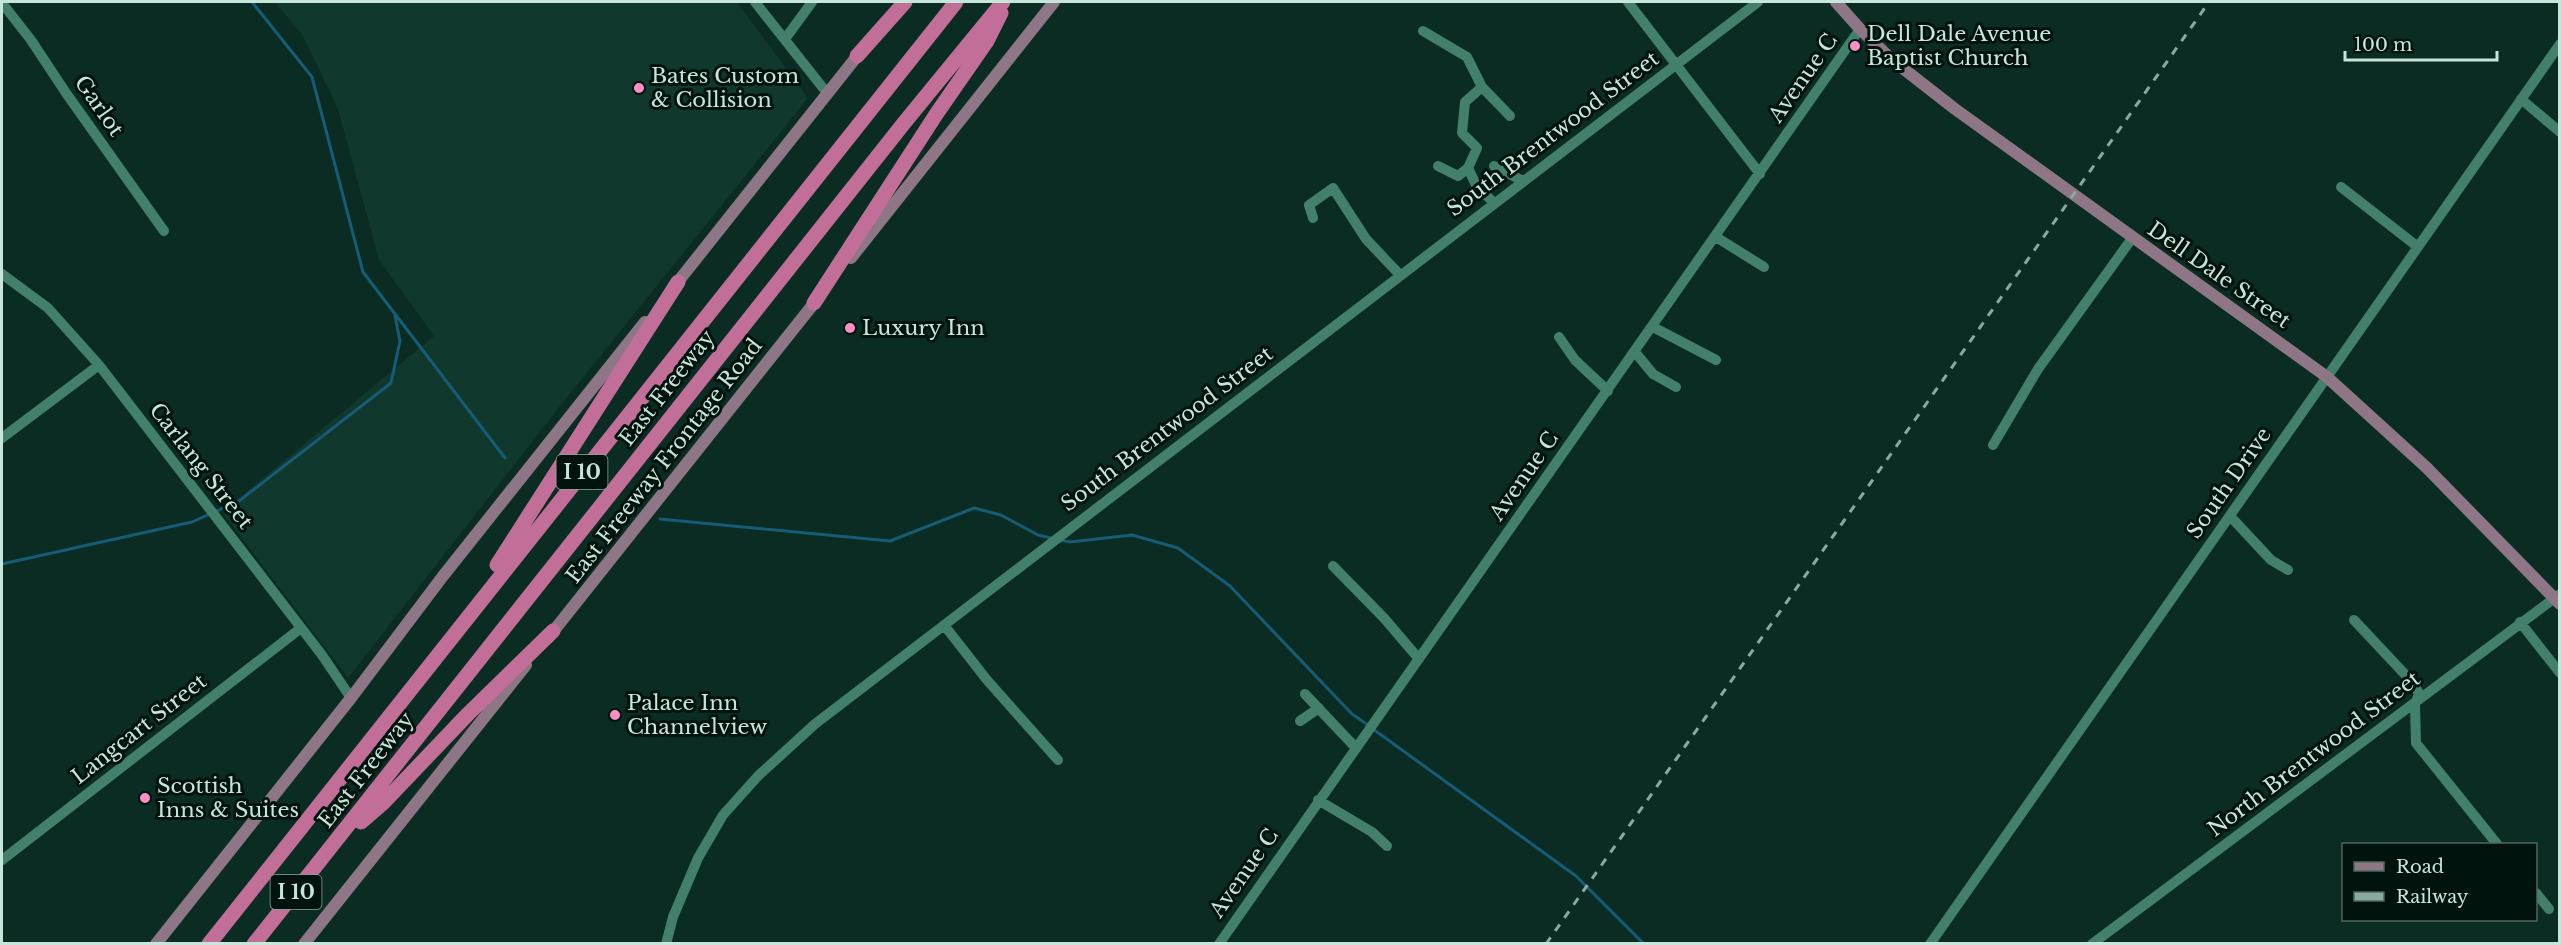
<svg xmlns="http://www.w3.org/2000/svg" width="2561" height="945" font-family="'Libre Baskerville',serif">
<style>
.built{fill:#10382c}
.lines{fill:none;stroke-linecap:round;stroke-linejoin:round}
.stream{stroke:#165c77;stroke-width:3}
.minor{stroke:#42806b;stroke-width:10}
.major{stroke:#8e7686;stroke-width:12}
.highway{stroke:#c16f98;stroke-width:15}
.rail{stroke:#8aaa9f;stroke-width:3;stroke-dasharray:8 8;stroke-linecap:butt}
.poi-dot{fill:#fb8fc5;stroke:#00130c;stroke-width:2}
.labels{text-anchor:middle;stroke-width:6;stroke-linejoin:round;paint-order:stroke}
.shield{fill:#00130c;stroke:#8ba79c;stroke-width:1.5}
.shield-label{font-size:20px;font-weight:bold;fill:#c7e6da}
.poi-label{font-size:21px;fill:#c7e6da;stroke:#00130c;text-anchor:start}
.street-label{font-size:21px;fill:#c7e6da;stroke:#00130c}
</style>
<rect width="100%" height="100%" fill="#0a2c22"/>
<!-- built -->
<path class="built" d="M275,2H737L808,98L560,406L348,678L222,512L434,336L379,260L338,109L303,36Z"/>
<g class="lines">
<!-- stream -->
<path class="stream" d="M252,2L312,77L363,272L505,458
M660,519L890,541L974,508L1001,515L1038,535L1051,538
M1061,540L1070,542L1132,535L1178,548L1230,586L1352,714L1368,725
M2,564L192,522L239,501L391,383L400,341L395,316
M1373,729L1576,876L1644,944"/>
<!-- minor -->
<path class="minor" d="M755,2L827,93
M1628,2L1760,174
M2,3L31,40L66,93L164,231
M1423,31L1467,57L1482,87L1510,116
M785,39L812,2
M2521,99L2560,132
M1438,166L1458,176L1468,168L1477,148L1462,133L1465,102L1482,87
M1494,166L1523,181
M1468,168L1476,185L1494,203
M2341,187L2418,247
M1313,218L1309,205L1333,188L1366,239L1400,275
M1716,237L1764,267
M2,274L48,308L99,365L322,655L351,698
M1653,327L1716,360
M1559,337L1575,360L1608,391
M1635,352L1653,374L1676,387
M2,438L99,365
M1993,445L2038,369L2133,237
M2230,516L2271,560L2288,570
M1333,566L1384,618L1419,659
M2354,620L2414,684L2419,694L2415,704L2416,743L2497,844
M2520,622L2560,673
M944,625L987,680L1058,760
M1305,694L1356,748
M1300,721L1319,708
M1318,800L1372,832L1387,846
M2,860L301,628
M2536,893L2549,909
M666,944L673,917L698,858L723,815L758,776L815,724L1758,2
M1219,944L1860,29
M1930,944L2560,44
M2092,944L2560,594"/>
<!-- major -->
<path class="major" d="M1836,2L1860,29L1891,59L1955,109L2327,377L2426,467L2560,604
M851,258L1054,2
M673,288L862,50
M548,638L819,297
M156,944L351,698L443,576L645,322
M304,944L526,665"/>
<!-- highway -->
<path class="highway" d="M857,56L905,2
M814,303L937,113L987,41L1001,13
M497,565L678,282
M361,822L383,803L468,714L553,631
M209,944L956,2
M254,944L904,123L1003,2"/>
<!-- rail -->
<path class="rail" d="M1546,944L2209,2"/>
</g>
<!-- markers -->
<g class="poi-dot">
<circle cx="1855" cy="46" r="6"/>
<circle cx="639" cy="88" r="6"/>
<circle cx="850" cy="328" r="6"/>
<circle cx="615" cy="715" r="6"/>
<circle cx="145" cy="798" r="6"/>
</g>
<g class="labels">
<!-- shield labels -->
<g class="shield">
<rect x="556.5" y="455" width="51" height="34" rx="4.5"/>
<rect x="270.5" y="875" width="51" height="34" rx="4.5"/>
</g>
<g class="shield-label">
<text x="582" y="479">I 10</text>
<text x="296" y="899">I 10</text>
</g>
<!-- poi labels -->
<g class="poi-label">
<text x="1867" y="41">Dell Dale Avenue<tspan x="1867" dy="24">Baptist Church</tspan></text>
<text x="651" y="83">Bates Custom<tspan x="651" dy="24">&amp; Collision</tspan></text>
<text x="862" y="335">Luxury Inn</text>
<text x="627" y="710">Palace Inn<tspan x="627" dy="24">Channelview</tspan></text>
<text x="157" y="793">Scottish<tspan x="157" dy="24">Inns &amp; Suites</tspan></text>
</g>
<!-- street labels -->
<g class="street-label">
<text transform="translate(1803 78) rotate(-55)" y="7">Avenue C</text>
<text transform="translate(99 106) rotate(55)" y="7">Garlot</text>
<text transform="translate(1553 134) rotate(-37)" y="7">South Brentwood Street</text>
<text transform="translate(2219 275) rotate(35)" y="7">Dell Dale Street</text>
<text transform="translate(667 388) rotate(-52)" y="7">East Freeway</text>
<text transform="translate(1167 429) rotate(-37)" y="7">South Brentwood Street</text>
<text transform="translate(664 461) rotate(-52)" y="7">East Freeway Frontage Road</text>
<text transform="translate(201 466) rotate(52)" y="7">Carlang Street</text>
<text transform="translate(1524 476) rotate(-55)" y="7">Avenue C</text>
<text transform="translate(2229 483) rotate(-55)" y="7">South Drive</text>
<text transform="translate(139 729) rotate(-38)" y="7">Langcart Street</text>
<text transform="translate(2314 754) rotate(-37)" y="7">North Brentwood Street</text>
<text transform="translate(366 770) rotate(-52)" y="7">East Freeway</text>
<text transform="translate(1244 873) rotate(-55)" y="7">Avenue C</text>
</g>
</g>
<!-- border -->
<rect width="2561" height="945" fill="none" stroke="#c7e6da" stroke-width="6"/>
<!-- legend -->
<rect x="2342" y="843" width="195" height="78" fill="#00130c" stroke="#50675e" stroke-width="1.5"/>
<rect x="2354" y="862" width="30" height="9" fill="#8e7686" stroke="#50675e" stroke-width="1.5"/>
<text x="2396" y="873" font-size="18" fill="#c7e6da">Road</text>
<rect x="2354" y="892" width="30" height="9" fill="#8aaa9f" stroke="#50675e" stroke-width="1.5"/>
<text x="2396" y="903" font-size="18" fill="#c7e6da">Railway</text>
<!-- scale -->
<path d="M2345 51v9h152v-9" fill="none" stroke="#c7e6da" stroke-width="3"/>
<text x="2354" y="51" font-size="18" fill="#c7e6da" stroke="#00130c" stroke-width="4.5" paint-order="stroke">100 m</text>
</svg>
